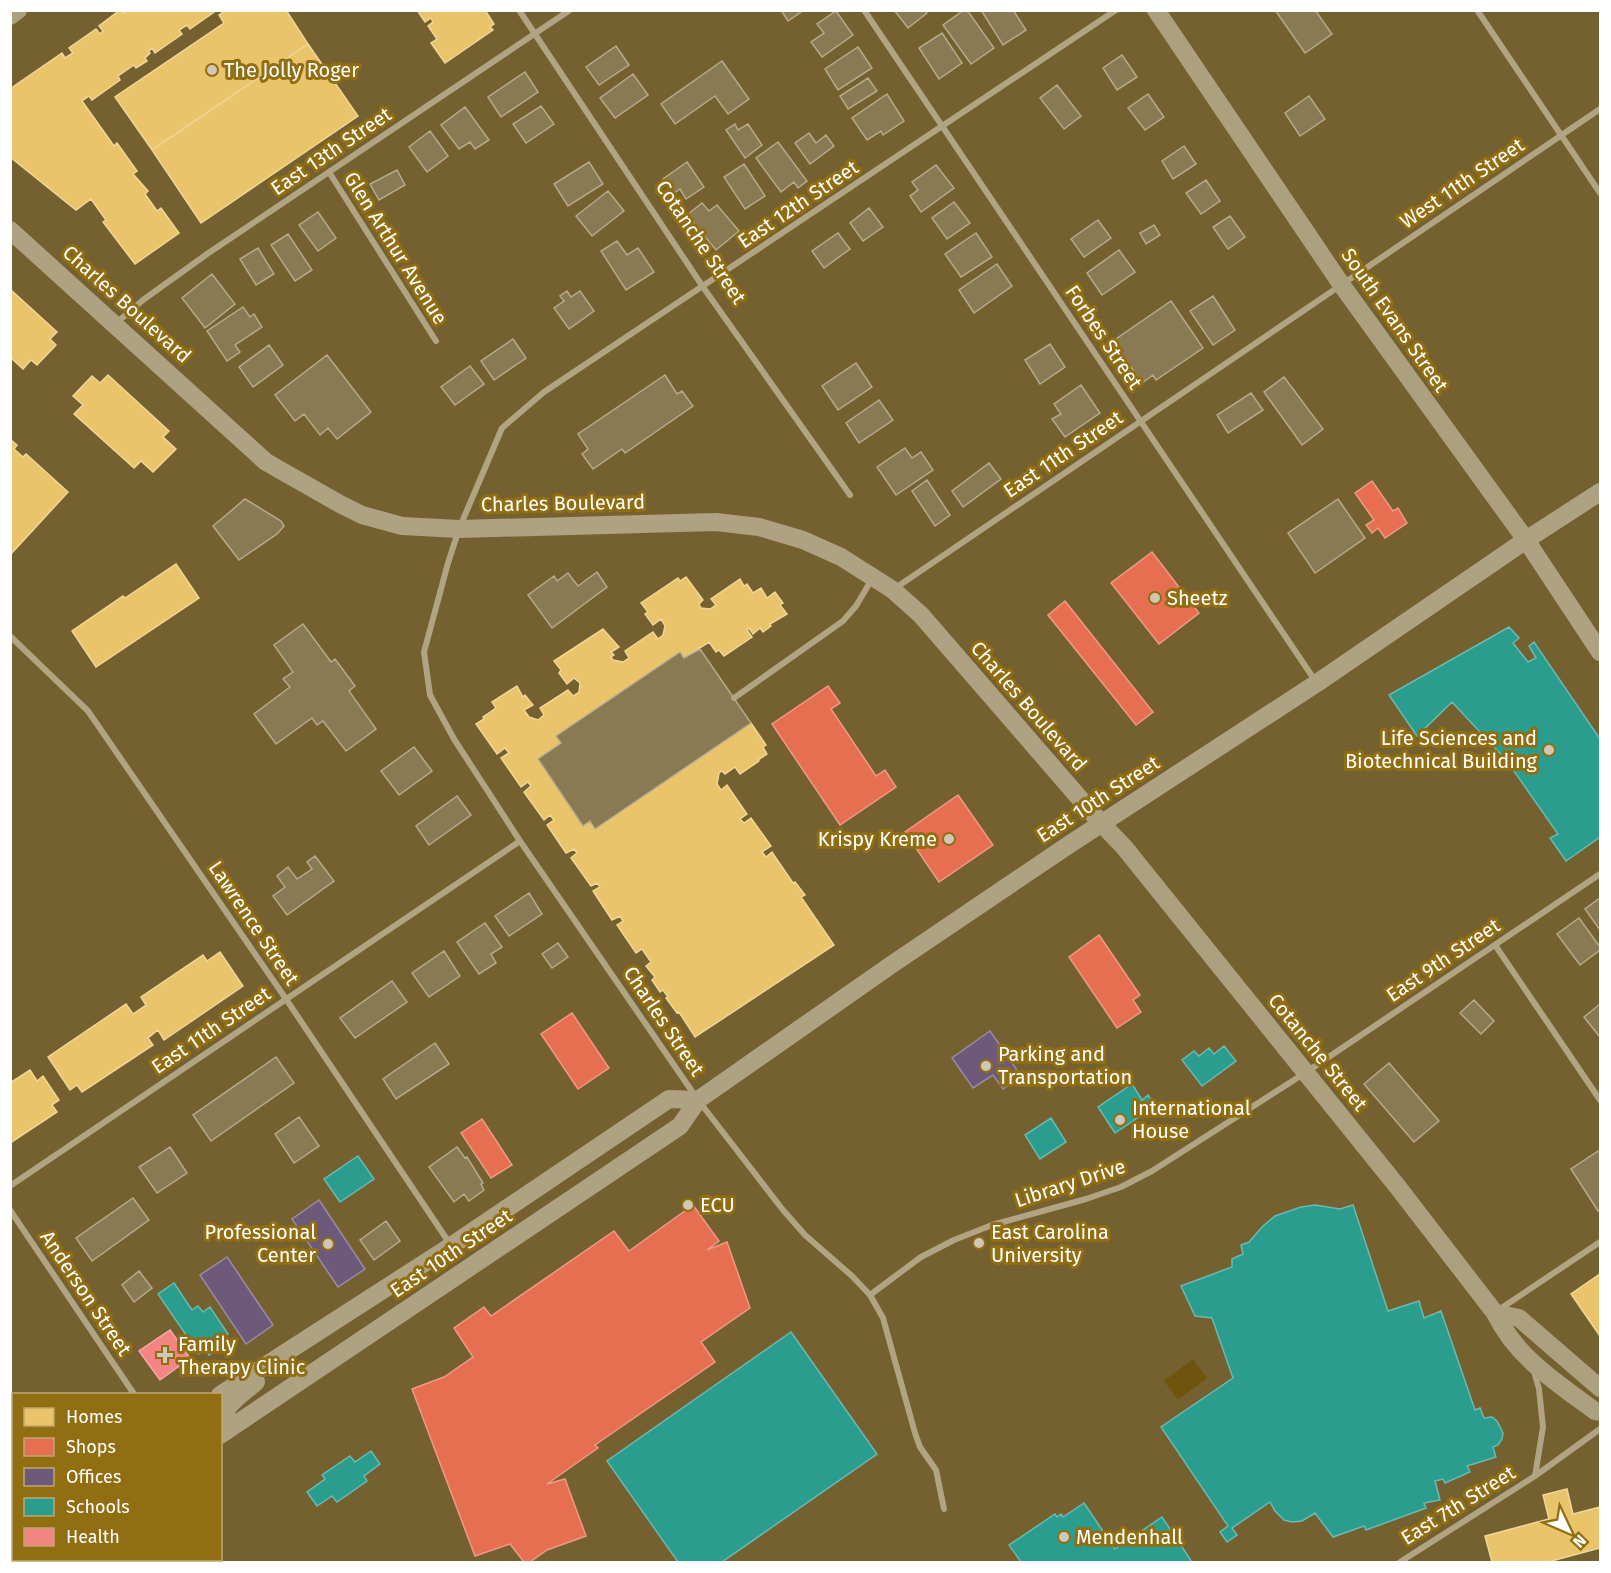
<svg xmlns="http://www.w3.org/2000/svg" width="1611" height="1573" font-family="'Fira Sans',sans-serif">
<style>
.water{fill:#6f540e}
.homes{fill:#e9c46a;stroke:#f0d697;stroke-width:1.5}
.shops{fill:#e76f51;stroke:#ee9a85;stroke-width:1.5}
.offices{fill:#6d597a;stroke:#998ba2;stroke-width:1.5}
.schools{fill:#2a9d8f;stroke:#6abab1;stroke-width:1.5}
.health{fill:#f28482;stroke:#f6a9a8;stroke-width:1.5}
.building{fill:#897a53;stroke:#b6aa8c;stroke-width:1.5}
.lines{fill:none;stroke-linecap:round;stroke-linejoin:round}
.street{stroke:#b1a483;stroke-width:6}
.secondary{stroke:#aca07e;stroke-width:18}
.primary{stroke:#afa283;stroke-width:18}
.poi-dot{fill:#cfc8b6;stroke:#926e12;stroke-width:2}
.labels{text-anchor:middle;stroke-width:6;stroke-linejoin:round;paint-order:stroke}
.poi-label{font-size:20px;fill:#fff;stroke:#926e12;text-anchor:start}
.street-label{font-size:20px;fill:#fff;stroke:#926e12}
</style>
<rect width="100%" height="100%" fill="#75612f"/>
<!-- water -->
<path class="water" d="M1193,1359L1207,1378L1178,1400L1164,1381Z"/>
<!-- homes -->
<path class="homes" d="M120,10L124,13L126,10H217L190,29L187,25L179,30L182,34L155,53L152,48L149,51L150,53L145,58L147,61L136,68L134,65L118,76L120,80L92,100L89,96L82,101L114,146L117,143L137,171L133,174L148,191L145,194L157,211L161,208L179,233L135,264L103,222L106,220L91,199L76,210L10,157V89L62,53L65,58L73,53L69,48L96,29L100,34L103,31L99,26Z
M226,10H286L308,44L152,150L115,97L224,23L219,15Z
M417,10H485L494,24L490,27L493,30L445,63L431,43L437,39L428,26L433,22L431,18L425,22Z
M308,44L358,116L201,223L152,150Z
M10,289L57,332L50,339L56,345L37,365L31,360L23,369L10,357Z
M108,375L169,431L163,437L176,449L153,472L141,461L134,468L74,414L83,405L73,396L92,376L100,383Z
M10,439L17,445L14,449L23,457L26,454L68,492L10,555Z
M176,564L199,598L96,667L72,631L123,596L125,598Z
M686,577L703,600L699,604L701,608L710,609L716,605L711,599L740,579L744,586L747,584L753,593L761,588L767,598L775,592L783,603L780,605L787,614L770,624L771,626L763,632L760,628L753,634L749,628L747,630L752,637L724,656L719,650L716,652L709,642L684,658L680,652L556,736L561,743L538,759L583,826L590,821L595,829L751,723L766,745L763,747L767,754L758,760L759,761L740,774L735,767L725,774L722,771L719,773L717,784L721,790L727,785L747,814L740,819L744,823L751,818L771,846L762,852L766,857L772,852L793,883L795,882L805,895L801,897L834,945L695,1037L679,1012L677,1013L666,998L668,997L663,990L660,992L652,980L655,977L646,966L651,962L642,949L636,953L617,925L623,921L620,916L612,920L593,891L600,887L597,883L591,886L571,858L577,853L574,849L566,853L547,825L554,820L550,815L544,820L524,792L531,786L528,782L521,787L501,758L509,753L505,748L497,754L476,724L484,719L483,717L496,708L492,702L517,686L523,697L525,695L533,705L524,710L529,717L538,720L544,715L540,708L568,690L573,696L579,692L580,683L574,678L567,684L559,673L561,670L554,661L603,629L619,647L611,652L614,655L611,657L613,660L623,662L629,658L625,651L653,632L658,639L663,635L665,626L661,619L653,625L645,614L648,612L641,603L678,578L680,581Z
M220,952L243,986L164,1040L158,1030L148,1038L153,1045L82,1092L77,1085L70,1090L48,1057L126,1004L133,1014L146,1005L141,997L203,955L207,961Z
M30,1070L37,1081L43,1076L59,1100L52,1105L57,1112L10,1143V1083Z
M1600,1274V1336L1571,1294Z
M1567,1489L1573,1514L1600,1507V1548L1548,1562H1492L1485,1536L1549,1519L1543,1495Z
M145,1560H181L183,1562H147Z"/>
<!-- shops -->
<path class="shops" d="M1372,481L1393,511L1398,508L1407,523L1385,538L1378,528L1372,533L1366,525L1374,520L1355,493Z
M1152,552L1199,613L1159,644L1111,583Z
M1065,601L1153,712L1136,725L1048,615Z
M828,686L840,703L831,709L876,776L885,770L896,787L840,825L772,724Z
M958,795L993,845L939,882L905,832Z
M1099,935L1140,995L1133,1000L1141,1012L1117,1028L1069,957Z
M572,1013L609,1068L578,1089L541,1034Z
M482,1119L512,1165L491,1178L461,1133Z
M693,1205L719,1241L707,1250L727,1242L750,1308L701,1342L715,1362L595,1445L598,1448L547,1484L565,1479L586,1536L547,1550L530,1562H524L510,1544L475,1556L412,1389L444,1377L473,1357L454,1328L484,1307L491,1316L614,1231L629,1251Z"/>
<!-- offices -->
<path class="offices" d="M990,1031L1021,1076L1003,1089L993,1075L973,1088L952,1058Z
M319,1200L365,1269L338,1287L292,1219Z
M227,1257L273,1325L246,1344L200,1275Z"/>
<!-- schools -->
<path class="schools" d="M1509,627L1519,638L1513,643L1528,662L1536,658L1529,646L1534,642L1600,739V837L1566,861L1550,838L1558,834L1507,761L1452,702L1417,736L1389,695Z
M1224,1046L1236,1061L1202,1086L1182,1060L1194,1051L1199,1056L1209,1048L1214,1054Z
M1132,1084L1142,1100L1148,1095L1155,1106L1115,1133L1098,1107Z
M1051,1118L1066,1142L1040,1159L1025,1135Z
M358,1156L374,1179L340,1202L324,1179Z
M1315,1205L1340,1209L1353,1205L1388,1311L1419,1301L1424,1318L1441,1311L1475,1410L1480,1408L1484,1418L1492,1417L1497,1421L1503,1433L1502,1439L1498,1445L1493,1447L1496,1457L1467,1466L1470,1472L1445,1483L1443,1479L1435,1481L1440,1500L1424,1503L1426,1508L1366,1530L1364,1526L1333,1537L1315,1513L1302,1521L1292,1522L1284,1520L1275,1511L1270,1502L1232,1528L1237,1535L1227,1542L1220,1532L1228,1526L1161,1427L1233,1378L1212,1318L1195,1316L1181,1286L1232,1267V1259L1243,1254L1241,1245L1249,1242L1263,1226L1275,1216L1301,1207Z
M174,1283L192,1310L198,1306L203,1312L210,1307L228,1334L222,1338L226,1344L209,1355L205,1350L199,1354L158,1294Z
M791,1332L877,1454L722,1562H678L607,1461Z
M371,1451L380,1464L364,1476L367,1481L337,1502L332,1496L317,1506L307,1492L325,1479L322,1475L350,1456L355,1462Z
M1084,1503L1115,1549L1162,1517L1192,1562H1021L1009,1545L1055,1514L1057,1517L1061,1514L1063,1517Z"/>
<!-- health -->
<path class="health" d="M170,1330L190,1358L160,1380L139,1351Z"/>
<!-- building -->
<path class="building" d="M781,10H804L788,21Z
M894,10H926L927,13L908,28Z
M964,10H967L994,48L971,64L943,25Z
M981,10H1013L1026,30L1003,45Z
M1275,10H1315L1332,34L1305,53Z
M836,11L853,35L822,57L811,42L824,33L817,24Z
M942,33L962,63L939,79L919,48Z
M616,46L629,65L599,85L586,67Z
M858,47L872,68L838,90L825,69Z
M1122,55L1137,77L1117,90L1103,68Z
M722,61L749,99L728,114L715,96L675,124L661,104Z
M525,72L538,92L501,117L488,97Z
M633,74L648,95L615,118L600,98Z
M868,78L877,91L848,109L840,96Z
M1057,85L1081,116L1064,129L1040,98Z
M887,94L904,121L883,135L881,131L867,140L852,118Z
M1148,94L1164,117L1145,130L1128,108Z
M1309,96L1325,119L1300,136L1285,113Z
M541,106L554,124L526,143L513,124Z
M465,107L489,140L475,149L470,142L459,149L441,125Z
M735,124L738,130L748,124L762,145L745,158L726,130Z
M430,131L448,156L427,172L409,147Z
M809,133L816,143L826,135L834,146L810,164L795,143Z
M778,142L807,181L798,188L794,182L781,192L756,158Z
M1184,146L1196,164L1173,179L1162,161Z
M589,162L603,184L568,206L554,184Z
M687,162L704,187L686,199L680,189L673,194L663,179Z
M744,164L765,196L745,209L724,177Z
M936,165L954,188L921,212L910,196L918,190L912,182Z
M397,170L405,185L379,200L370,184Z
M1206,180L1220,201L1201,214L1186,193Z
M608,191L624,211L592,236L576,216Z
M954,202L970,223L947,239L932,218Z
M702,203L709,211L717,205L739,231L716,250L687,215Z
M869,208L883,227L863,241L850,223Z
M318,212L336,238L318,251L299,225Z
M1230,216L1245,237L1228,249L1213,227Z
M1098,220L1111,238L1084,257L1071,239Z
M1154,225L1160,235L1146,244L1140,233Z
M838,233L850,249L824,268L812,251Z
M976,233L992,257L961,277L945,254Z
M288,234L312,270L295,281L271,245Z
M617,241L627,255L638,248L654,272L626,290L601,251Z
M258,248L274,274L256,285L240,259Z
M1119,250L1135,272L1102,295L1087,273Z
M997,264L1012,286L974,313L959,290Z
M212,274L235,304L205,328L182,298Z
M567,291L571,297L580,291L594,311L569,329L554,308L564,301L560,296Z
M1213,296L1235,330L1213,345L1190,311Z
M1171,301L1203,348L1156,380L1153,375L1142,383L1113,341Z
M243,307L250,317L254,314L262,327L235,345L240,352L227,361L207,331Z
M513,339L526,358L494,380L481,361Z
M1050,344L1065,367L1040,384L1025,360Z
M269,345L283,365L253,387L239,367Z
M327,355L371,412L337,439L328,428L320,435L304,414L295,421L275,395Z
M856,363L872,387L838,410L822,386Z
M470,366L484,384L455,405L441,387Z
M665,375L677,394L682,391L693,406L625,453L622,449L593,469L582,454L588,449L578,434Z
M1284,377L1323,429L1302,445L1264,392Z
M1081,385L1100,413L1065,437L1052,419L1061,414L1054,404Z
M1251,393L1263,410L1228,433L1217,415Z
M879,400L893,420L859,443L846,423Z
M905,448L912,458L921,452L933,470L896,495L877,467Z
M989,463L1001,479L963,507L952,491Z
M927,480L950,515L935,526L912,491Z
M245,499L281,521L284,526L277,534L239,560L213,526Z
M1338,499L1365,538L1315,573L1288,533Z
M597,572L607,587L552,628L528,595L554,576L557,581L568,573L578,586Z
M303,624L331,662L335,659L355,686L349,691L376,729L346,751L323,721L317,725L312,718L276,744L254,714L290,687L283,679L293,672L274,645Z
M700,649L751,723L595,829L590,821L583,826L538,759L561,743L556,736L680,652L684,658Z
M414,747L432,771L399,795L381,771Z
M457,796L471,815L429,845L416,826Z
M315,856L334,881L287,915L273,896L285,887L277,876L288,867L297,879L312,869L307,862Z
M529,893L542,914L509,936L495,916Z
M1600,898V930L1585,909Z
M1579,918L1600,947V950L1580,965L1557,934Z
M485,923L502,947L491,954L496,963L479,974L457,942Z
M558,943L568,957L552,968L542,954Z
M444,951L460,976L429,997L412,973Z
M392,981L407,1002L355,1038L340,1018Z
M1474,1000L1494,1021L1481,1034L1460,1013Z
M1600,1004V1037L1584,1017Z
M435,1043L449,1064L396,1099L383,1079Z
M276,1057L294,1083L211,1141L193,1115Z
M1389,1063L1439,1121L1414,1142L1364,1084Z
M299,1117L319,1146L294,1163L275,1134Z
M170,1147L187,1173L157,1193L139,1167Z
M457,1147L465,1158L467,1157L483,1183L481,1184L484,1190L469,1201L464,1194L454,1202L429,1167Z
M1598,1151L1600,1155V1210L1598,1211L1571,1169Z
M133,1198L149,1220L92,1261L76,1238Z
M386,1221L400,1241L374,1260L360,1240Z
M139,1271L152,1288L134,1302L122,1285Z"/>
<g class="lines">
<!-- street -->
<path class="street" d="M519,10L703,287L850,495
M864,10L1316,682
M1477,10L1600,193
M329,172L436,341
M115,324L143,300L207,254L570,10
M894,589L1600,109
M10,636L88,711L286,999L450,1244
M734,698L843,621L856,606L872,579
M1495,945L1600,1100
M10,1186L520,841
M10,1210L134,1394
M870,1295L921,1257L954,1240L992,1225L1086,1199L1121,1187L1152,1171L1305,1073L1600,874
M1500,1309L1600,1242
M1534,1371L1539,1389L1543,1427L1535,1476
M944,1509L936,1470L920,1447L915,1433L883,1318L870,1295L852,1276L805,1235L783,1210L698,1100L520,841L454,739L430,695L424,652L448,563L459,529L502,428L544,392L1116,10
M1400,1562L1535,1476L1600,1429"/>
<!-- secondary -->
<path class="secondary" d="M1156,10L1341,284L1526,540
M10,16L18,10
M1101,823L1124,847L1397,1186L1495,1313C1516,1357 1557,1383 1595,1411L1600,1412
M1495,1313L1519,1318L1600,1388"/>
<!-- primary -->
<path class="primary" d="M10,230L266,462L340,504L362,515L402,526L459,529L716,522L759,527L803,540L841,557L893,590L921,615L1101,823
M1526,540L1600,652
M220,1395L451,1246L669,1099L698,1100
M225,1432C217,1408 239,1397 256,1382
M220,1435L680,1126L698,1100L891,965L1070,844L1317,683L1526,540L1600,492
M10,1533L14,1531
M31,1562L36,1560"/>
</g>
<!-- markers -->
<g class="poi-dot">
<circle cx="212" cy="70" r="6"/>
<circle cx="1155" cy="598" r="6"/>
<circle cx="1549" cy="750" r="6"/>
<circle cx="949" cy="839" r="6"/>
<circle cx="986" cy="1066" r="6"/>
<circle cx="1120" cy="1120" r="6"/>
<circle cx="688" cy="1205" r="6"/>
<circle cx="979" cy="1243" r="6"/>
<circle cx="328" cy="1244" r="6"/>
<path d="M162 1346h6v6h6v6h-6v6h-6v-6h-6v-6h6z"/>
<circle cx="1064" cy="1537" r="6"/>
</g>
<g class="labels">
<!-- poi labels -->
<g class="poi-label">
<text x="224" y="77">The Jolly Roger</text>
<text x="1167" y="605">Sheetz</text>
<text x="1537" y="745" text-anchor="end">Life Sciences and<tspan x="1537" dy="23">Biotechnical Building</tspan></text>
<text x="937" y="846" text-anchor="end">Krispy Kreme</text>
<text x="998" y="1061">Parking and<tspan x="998" dy="23">Transportation</tspan></text>
<text x="1132" y="1115">International<tspan x="1132" dy="23">House</tspan></text>
<text x="700" y="1212">ECU</text>
<text x="316" y="1239" text-anchor="end">Professional<tspan x="316" dy="23">Center</tspan></text>
<text x="991" y="1239">East Carolina<tspan x="991" dy="23">University</tspan></text>
<text x="178" y="1351">Family<tspan x="178" dy="23">Therapy Clinic</tspan></text>
<text x="1076" y="1544">Mendenhall</text>
</g>
<!-- street labels -->
<g class="street-label">
<text transform="translate(331 151) rotate(-34)" y="7">East 13th Street</text>
<text transform="translate(1462 183) rotate(-34)" y="7">West 11th Street</text>
<text transform="translate(798 204) rotate(-34)" y="7">East 12th Street</text>
<text transform="translate(701 242) rotate(56)" y="7">Cotanche Street</text>
<text transform="translate(396 248) rotate(58)" y="7">Glen Arthur Avenue</text>
<text transform="translate(127 304) rotate(42)" y="7">Charles Boulevard</text>
<text transform="translate(1395 320) rotate(55)" y="7">South Evans Street</text>
<text transform="translate(1104 337) rotate(56)" y="7">Forbes Street</text>
<text transform="translate(1063 454) rotate(-34)" y="7">East 11th Street</text>
<text transform="translate(563 503) rotate(-1)" y="7">Charles Boulevard</text>
<text transform="translate(1029 706) rotate(49)" y="7">Charles Boulevard</text>
<text transform="translate(1098 799) rotate(-33)" y="7">East 10th Street</text>
<text transform="translate(254 923) rotate(56)" y="7">Lawrence Street</text>
<text transform="translate(1443 960) rotate(-34)" y="7">East 9th Street</text>
<text transform="translate(664 1021) rotate(56)" y="7">Charles Street</text>
<text transform="translate(211 1030) rotate(-34)" y="7">East 11th Street</text>
<text transform="translate(1318 1052) rotate(51)" y="7">Cotanche Street</text>
<text transform="translate(1070 1183) rotate(-18)" y="7">Library Drive</text>
<text transform="translate(451 1253) rotate(-34)" y="7">East 10th Street</text>
<text transform="translate(86 1293) rotate(56)" y="7">Anderson Street</text>
<text transform="translate(1458 1505) rotate(-32)" y="7">East 7th Street</text>
</g>
</g>
<!-- border -->
<rect width="1611" height="1573" fill="none" stroke="#ffffff" stroke-width="24"/>
<!-- legend -->
<rect x="12" y="1393" width="210" height="168" fill="#926e12" stroke="#bea871" stroke-width="1.5"/>
<rect x="24" y="1408" width="30" height="18" fill="#e9c46a" stroke="#bea871" stroke-width="1.5"/>
<text x="66" y="1423" font-size="18" fill="#ffffff">Homes</text>
<rect x="24" y="1438" width="30" height="18" fill="#e76f51" stroke="#bea871" stroke-width="1.5"/>
<text x="66" y="1453" font-size="18" fill="#ffffff">Shops</text>
<rect x="24" y="1468" width="30" height="18" fill="#6d597a" stroke="#bea871" stroke-width="1.5"/>
<text x="66" y="1483" font-size="18" fill="#ffffff">Offices</text>
<rect x="24" y="1498" width="30" height="18" fill="#2a9d8f" stroke="#bea871" stroke-width="1.5"/>
<text x="66" y="1513" font-size="18" fill="#ffffff">Schools</text>
<rect x="24" y="1528" width="30" height="18" fill="#f28482" stroke="#bea871" stroke-width="1.5"/>
<text x="66" y="1543" font-size="18" fill="#ffffff">Health</text>
<!-- north arrow -->
<g transform="translate(1569 1531) rotate(134)" stroke="#926e12" stroke-width="4.5" paint-order="stroke">
<path d="M0-4.5L10 22L0 15L-10 22Z" fill="#ffffff"/>
<text y="-9" font-size="16" font-weight="bold" text-anchor="middle" fill="#ffffff">N</text>
</g>
</svg>
